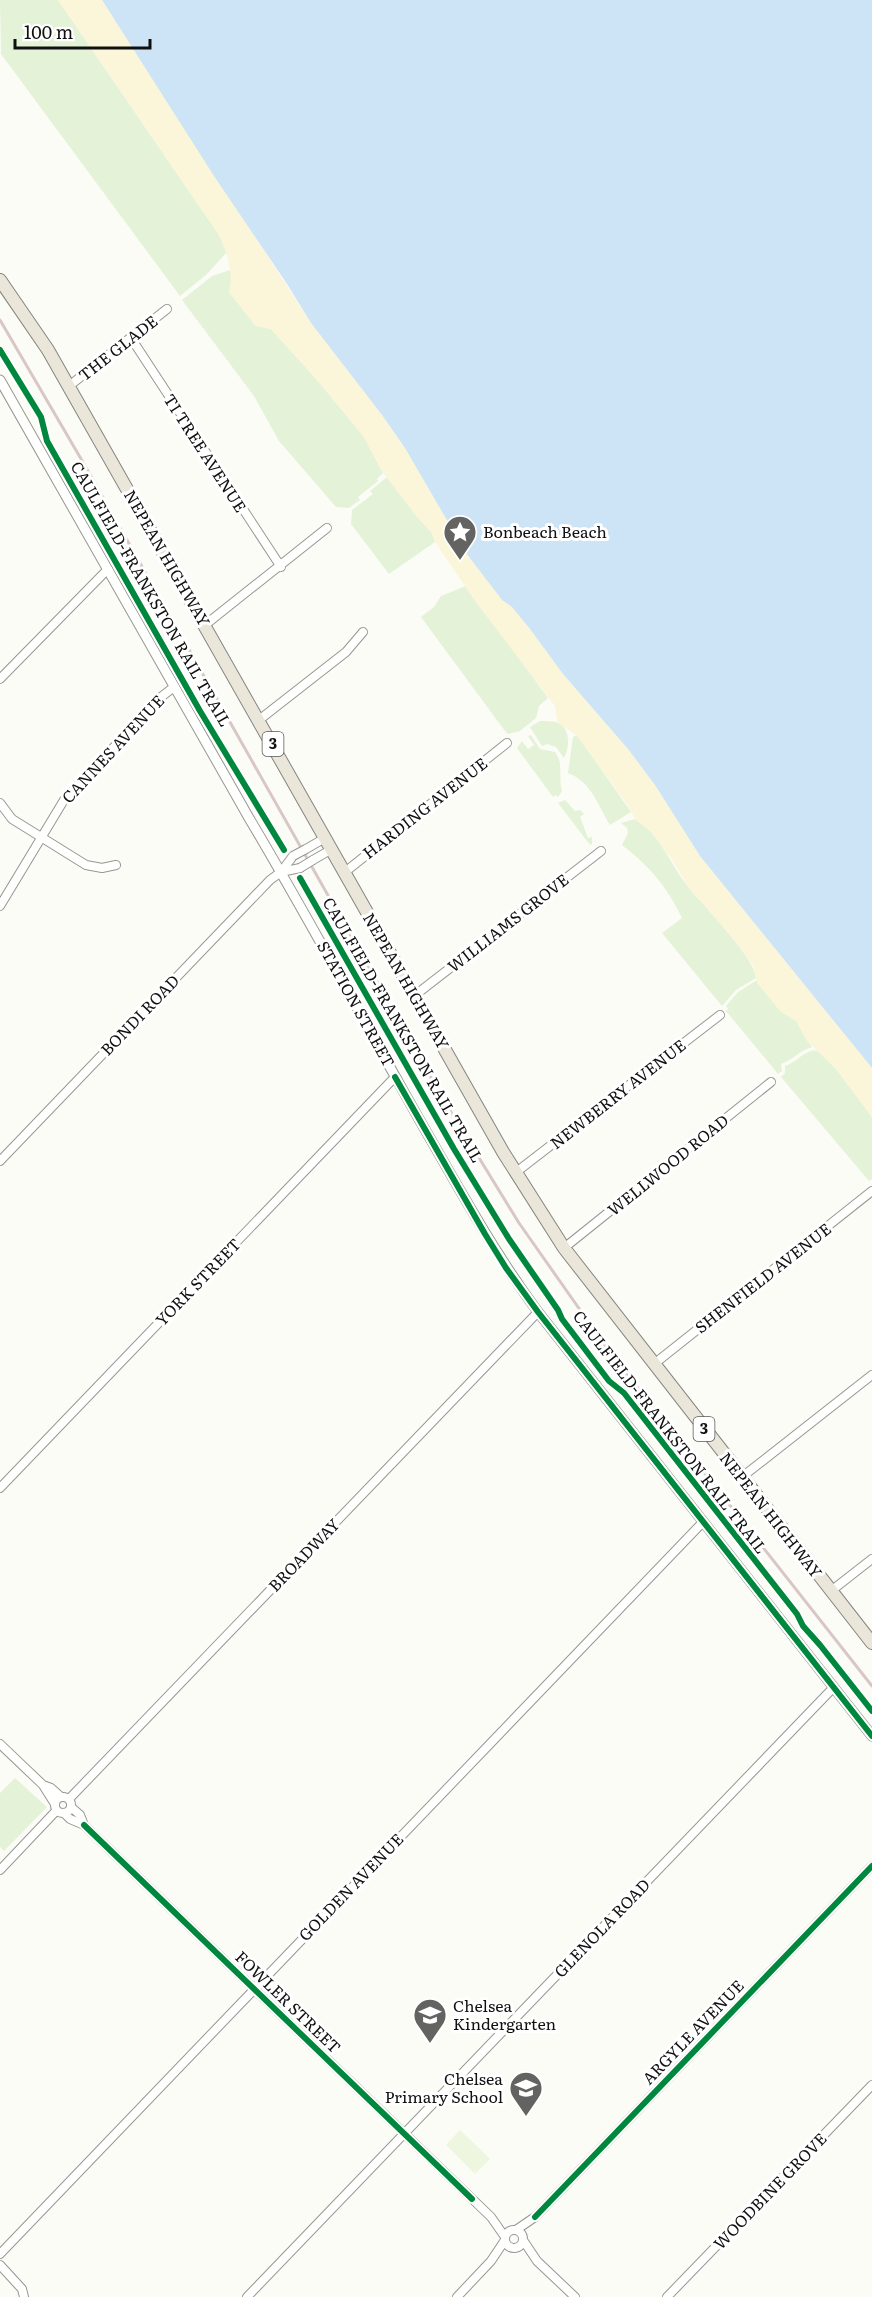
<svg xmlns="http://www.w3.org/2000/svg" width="872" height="2297" font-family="Literata,serif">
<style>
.green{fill:#e4f2d7}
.sand{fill:#fbf6d9}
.pitch{fill:#eef6e0}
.water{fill:#cde4f6}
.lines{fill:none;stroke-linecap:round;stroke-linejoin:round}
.minor-casing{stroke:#969694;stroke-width:10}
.tertiary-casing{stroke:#969694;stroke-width:11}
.trunk-casing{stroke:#848481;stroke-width:14}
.minor{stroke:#fffffe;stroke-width:8}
.tertiary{stroke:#fffffe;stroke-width:9}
.trunk{stroke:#ebe6da;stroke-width:12}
.rail{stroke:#d8c7c6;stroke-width:3}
.minor-bridge-casing{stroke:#969694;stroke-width:10;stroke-linecap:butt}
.minor-bridge{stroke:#fffffe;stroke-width:8}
.cycleway-casing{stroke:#fff;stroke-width:10}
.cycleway{stroke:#00873e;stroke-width:6}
.labels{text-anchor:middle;stroke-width:6;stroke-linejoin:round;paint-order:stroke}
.shield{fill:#fff;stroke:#585858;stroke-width:1.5}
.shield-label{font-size:15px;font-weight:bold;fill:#101010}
.street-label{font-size:16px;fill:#101010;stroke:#fff}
.poi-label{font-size:16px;fill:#101010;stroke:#fff;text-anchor:start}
</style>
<rect width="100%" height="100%" fill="#fcfcf7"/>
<!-- green -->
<path class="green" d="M0,0H58L219,235L227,252L206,275L180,296L1,54Z
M230,270L233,280L229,292L256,326L271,329L318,381L364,437L383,473L377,479L378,481L358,497L360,500L349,508L336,507L279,441L254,396L182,300L212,276Z
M387,477L418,518L432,533L435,542L389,574L351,524L352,510L373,494L370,491Z
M466,586L548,698L539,706L536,718L520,731L508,734L505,731L421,617L434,607L441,596Z
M540,721C545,721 551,721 556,722C571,727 570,747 564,758L556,747L547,744L542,746L530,727Z
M531,735L540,749L555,752C564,763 558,778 562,791L558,797L556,795L553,797L517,748L522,741L528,749L534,745L528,736Z
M577,735L631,812L610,825C599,808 592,782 568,773L573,737Z
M565,800L575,811L580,810L584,814L580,817L588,838L592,837V844L590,845L558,803Z
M635,819C661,834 669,863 687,885C702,905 755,957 756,978L736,990L722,1006L662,933L682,918C666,885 650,867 622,845L628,833L627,828L621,823Z
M757,980L780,1011L796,1021L812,1047C799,1051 793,1060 781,1064L782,1071L778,1074L726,1011L728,1009L726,1006L738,992Z
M814,1050L821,1053L836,1069L872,1117V1179L869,1181L781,1077L785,1073V1066C797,1062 801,1053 814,1050Z
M15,1778L47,1807L4,1851L0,1847V1793Z"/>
<!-- sand -->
<path class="sand" d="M58,0H102L105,5L311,323L382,415L405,448L466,553L502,600L512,607L530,629L563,674L628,749L655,785L700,856L872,1068V1117L836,1069L807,1041L796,1021L780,1011L757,983L753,966L736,942L687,885L673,861L652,833L635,819L626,803L577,736L557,722L555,706L475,601L435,542L432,533L418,518L383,473L364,437L318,381L271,329L256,326L229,292C234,273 227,253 219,235Z"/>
<!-- pitch -->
<path class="pitch" d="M460,2130L490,2159L475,2174L446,2145Z"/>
<!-- water -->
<path class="water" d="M102,0H872V1068L700,856L655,785L628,749L563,674L530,629L512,607L502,600L466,553L405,448L382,415L311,323L287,284L214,176Z"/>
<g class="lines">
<defs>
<path id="minor" d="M131,338L281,567
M69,386L167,309
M205,625L327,528
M0,679L108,569
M259,720L346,652L363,632
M0,803L12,819L86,865L102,868L116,865
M306,849L325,838
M313,860L332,849
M281,872L300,868
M345,872L507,743
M0,906L64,800L161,697L174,687
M414,996L601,851
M0,1161L270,880L281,872L293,856
M515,1173L720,1015
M564,1248L771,1082
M654,1364L872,1191
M742,1477L872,1375
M0,1488L395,1077
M831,1591L872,1559
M0,1744L43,1785L55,1804
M43,1785L51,1788L61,1797
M55 1805a8 8 0 1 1 16 0a8 8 0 1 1-16 0Z
M70,1798L538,1312
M71,1807L80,1815L84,1825
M64,1813L70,1819L84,1825L491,2217L505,2237
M0,1870L56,1811
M505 2239a9 9 0 1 1 18 0a9 9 0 1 1-18 0Z
M516,2230L535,2217L872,1866
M523,2240L537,2261L575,2297
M0,2254L703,1522
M0,2265L22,2289L24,2297
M247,2297L833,1688
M457,2297L491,2261L505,2240
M667,2297L872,2085"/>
<path id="tertiary" d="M0,380L249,818C308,917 362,1018 419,1119C457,1185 493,1251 538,1312L872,1736"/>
<path id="trunk" d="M0,280L48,350L503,1152L564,1248L872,1643"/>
</defs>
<!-- minor casing -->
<use href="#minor" class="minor-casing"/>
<!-- tertiary casing -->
<use href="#tertiary" class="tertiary-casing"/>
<!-- trunk casing -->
<use href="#trunk" class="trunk-casing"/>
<!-- minor -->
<use href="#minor" class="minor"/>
<!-- tertiary -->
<use href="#tertiary" class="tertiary"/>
<!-- trunk -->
<use href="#trunk" class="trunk"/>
<!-- rail -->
<path class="rail" d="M0,320L84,464L446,1104L519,1223L611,1354L872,1686"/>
<defs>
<path id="minor-bridge" d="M293,856L306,849
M300,868L313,860"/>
</defs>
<!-- minor-bridge casing -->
<use href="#minor-bridge" class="minor-bridge-casing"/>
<!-- minor-bridge -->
<use href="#minor-bridge" class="minor-bridge"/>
<defs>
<path id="cycleway" d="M0,350L41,417L47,441L200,711L284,850
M300,878L454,1149L509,1239L558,1310L562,1319L609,1381L624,1393L797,1614L803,1626L820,1645L872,1711
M395,1077L485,1234L506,1268L538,1312L872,1736
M84,1825L472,2199
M535,2217L872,1866"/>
</defs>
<!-- cycleway casing -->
<use href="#cycleway" class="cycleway-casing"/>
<!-- cycleway -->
<use href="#cycleway" class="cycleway"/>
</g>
<!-- icons -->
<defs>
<symbol id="sight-pin" viewBox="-11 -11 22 30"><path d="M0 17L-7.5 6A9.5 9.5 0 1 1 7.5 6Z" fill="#636361" stroke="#fff"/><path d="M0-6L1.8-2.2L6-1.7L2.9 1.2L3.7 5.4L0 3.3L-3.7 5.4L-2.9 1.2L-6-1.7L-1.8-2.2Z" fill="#fff"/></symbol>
<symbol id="school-pin" viewBox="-11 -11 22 30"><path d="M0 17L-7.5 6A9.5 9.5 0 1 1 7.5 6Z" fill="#636361" stroke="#fff"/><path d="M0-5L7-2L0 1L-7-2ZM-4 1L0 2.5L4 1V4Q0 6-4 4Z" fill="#fff"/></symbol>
</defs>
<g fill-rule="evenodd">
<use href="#sight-pin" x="441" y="513" width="38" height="52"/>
<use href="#school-pin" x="411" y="1996" width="38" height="52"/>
<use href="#school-pin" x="507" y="2069" width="38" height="52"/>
</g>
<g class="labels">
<!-- shield labels -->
<g class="shield">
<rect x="262.5" y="732" width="21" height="24" rx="4.5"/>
<rect x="693.5" y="1417" width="21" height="24" rx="4.5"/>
</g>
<g class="shield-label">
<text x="273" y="749">3</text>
<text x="704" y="1434">3</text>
</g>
<!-- street labels -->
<g class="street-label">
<text transform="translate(118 348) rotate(-38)" y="6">THE GLADE</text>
<text transform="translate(205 453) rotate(57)" y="6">TI TREE AVENUE</text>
<text transform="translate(167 558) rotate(60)" y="6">NEPEAN HIGHWAY</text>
<text transform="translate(151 594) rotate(60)" y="6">CAULFIELD-FRANKSTON RAIL TRAIL</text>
<text transform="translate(113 749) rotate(-47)" y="6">CANNES AVENUE</text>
<text transform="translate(425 808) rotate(-38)" y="6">HARDING AVENUE</text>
<text transform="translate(508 923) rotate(-38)" y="6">WILLIAMS GROVE</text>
<text transform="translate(406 981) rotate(60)" y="6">NEPEAN HIGHWAY</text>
<text transform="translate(356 1004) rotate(61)" y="6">STATION STREET</text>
<text transform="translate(140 1015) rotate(-46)" y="6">BONDI ROAD</text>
<text transform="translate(403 1030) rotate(60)" y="6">CAULFIELD-FRANKSTON RAIL TRAIL</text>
<text transform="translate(618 1094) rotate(-38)" y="6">NEWBERRY AVENUE</text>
<text transform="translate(668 1165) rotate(-39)" y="6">WELLWOOD ROAD</text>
<text transform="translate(763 1278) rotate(-38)" y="6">SHENFIELD AVENUE</text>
<text transform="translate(198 1282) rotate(-46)" y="6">YORK STREET</text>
<text transform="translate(670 1432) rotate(52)" y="6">CAULFIELD-FRANKSTON RAIL TRAIL</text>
<text transform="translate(771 1515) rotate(52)" y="6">NEPEAN HIGHWAY</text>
<text transform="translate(304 1555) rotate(-46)" y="6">BROADWAY</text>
<text transform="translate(351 1887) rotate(-46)" y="6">GOLDEN AVENUE</text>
<text transform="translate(602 1928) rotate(-46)" y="6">GLENOLA ROAD</text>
<text transform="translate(288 2002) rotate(44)" y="6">FOWLER STREET</text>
<text transform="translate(693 2032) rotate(-46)" y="6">ARGYLE AVENUE</text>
<text transform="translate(770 2191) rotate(-46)" y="6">WOODBINE GROVE</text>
</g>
<!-- poi labels -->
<g class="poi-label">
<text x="483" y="538">Bonbeach Beach</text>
<text x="453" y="2012">Chelsea<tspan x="453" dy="18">Kindergarten</tspan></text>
<text x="503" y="2085" text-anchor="end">Chelsea<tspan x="503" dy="18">Primary School</tspan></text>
</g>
</g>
<!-- scale -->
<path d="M15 39v9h135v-9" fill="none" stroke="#101010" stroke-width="3"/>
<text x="24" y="39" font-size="18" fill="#101010" stroke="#ffffff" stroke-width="4.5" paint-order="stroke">100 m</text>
</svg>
